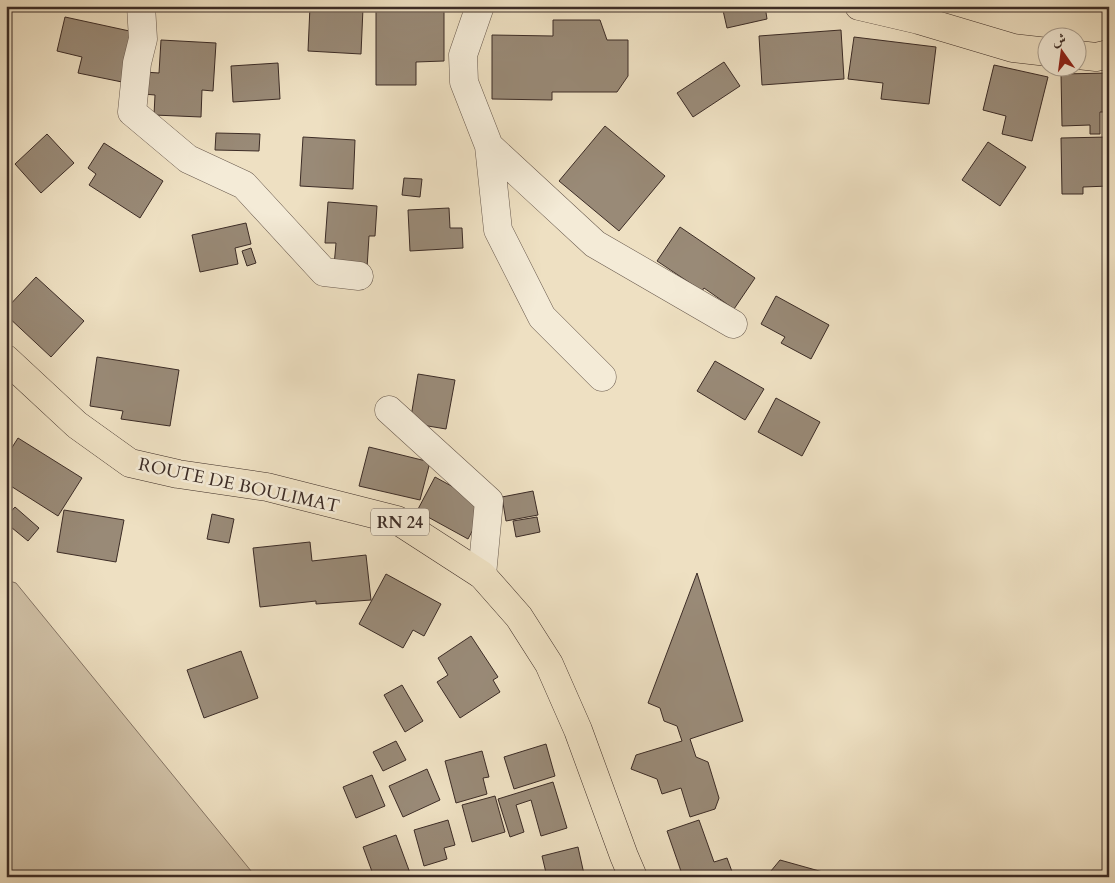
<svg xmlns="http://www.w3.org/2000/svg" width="1115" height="883" font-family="Cardo,Amiri,serif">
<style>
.green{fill:#d0c1a7;stroke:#867666}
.building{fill:#998a77;stroke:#3c2c26}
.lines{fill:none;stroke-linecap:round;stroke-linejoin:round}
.minor-casing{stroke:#68594d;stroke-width:29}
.major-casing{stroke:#3c2c26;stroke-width:29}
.minor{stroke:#f4ebd7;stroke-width:28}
.major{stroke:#eee0c2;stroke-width:28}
.labels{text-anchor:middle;stroke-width:5;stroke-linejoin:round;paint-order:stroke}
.shield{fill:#f4ebd7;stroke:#73655b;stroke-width:1}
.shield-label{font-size:16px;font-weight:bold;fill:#3c2c26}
.street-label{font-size:18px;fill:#3c2c26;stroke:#f4ebd7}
</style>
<rect width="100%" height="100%" fill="#eee0c2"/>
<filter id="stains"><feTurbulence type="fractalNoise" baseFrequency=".004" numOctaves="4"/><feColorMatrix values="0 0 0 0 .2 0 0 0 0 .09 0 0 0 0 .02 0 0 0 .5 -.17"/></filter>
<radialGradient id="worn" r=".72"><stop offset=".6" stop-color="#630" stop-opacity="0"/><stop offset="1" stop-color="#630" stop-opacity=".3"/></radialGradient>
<!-- green -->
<path class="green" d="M6,580L16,583L256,877H6Z"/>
<!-- building -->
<path class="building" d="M310,6L363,8L361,54L308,51Z
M722,6H765L767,19L727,28Z
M444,9V61L416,62V85H376V10Z
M65,17L134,32L122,82L78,73L82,57L57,51Z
M553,20H600L607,40H628V76L617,92H552V100L492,99V35L553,36Z
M841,30L844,79L762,85L759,36Z
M854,37L936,47L929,104L881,99L883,83L848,79Z
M161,40L216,43L213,91L202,90L201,117L154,115L155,95L143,94L144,72L159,73Z
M724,62L740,86L693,117L677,93Z
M278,63L280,99L233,102L231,66Z
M994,65L1048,77L1032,141L1002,134L1006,116L983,110Z
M1109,73V112H1100V134H1090V125L1062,126L1061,74Z
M605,126L665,176L619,231L559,181Z
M216,133L260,134L259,151L215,150Z
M47,134L74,163L41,193L15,164Z
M303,137L355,140L353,189L300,186Z
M1108,137L1109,186L1083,187V194H1062L1061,138Z
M988,142L1026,167L1000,206L962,180Z
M104,143L163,181L140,218L89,185L96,174L88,168Z
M404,178L422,179L420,197L402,195Z
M328,202L377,206L375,236H369L367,268L334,266L336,243H325Z
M449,208L450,228H462L463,248L410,251L408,210Z
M246,223L251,244L235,248L238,264L200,272L192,235Z
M680,227L755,278L734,309L704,288L702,291L657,261Z
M251,248L256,263L247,266L242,251Z
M36,277L84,321L51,357L6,315V309Z
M776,296L829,325L811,359L781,343L785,337L761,324Z
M97,357L179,370L170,426L121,419L123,411L90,406Z
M715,361L764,389L745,420L697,391Z
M418,374L455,380L446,429L410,423Z
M776,398L820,422L802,456L758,432Z
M18,438L82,478L58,516L6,483V457Z
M369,447L430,462L420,500L359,486Z
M435,477L486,505L468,539L417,511Z
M533,491L538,515L506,521L502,497Z
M15,507L39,528L28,541L6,523V517Z
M64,510L124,520L116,562L57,552Z
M212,514L234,519L229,543L207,539Z
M537,517L540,532L516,537L513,521Z
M310,542L312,561L366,555L371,600L316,604V601L260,607L253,548Z
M697,573L743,721L690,739L696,757L708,762L719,798L715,809L690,817L681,788L662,794L657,779L631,769L636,755L682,741L677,726L664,721L660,708L648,703Z
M386,574L441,604L424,636L413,630L403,648L359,624Z
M471,636L498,677L493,680L500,692L460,718L437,682L448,675L438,658Z
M241,651L258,698L204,718L187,670Z
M402,685L423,721L405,732L384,695Z
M396,741L406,760L383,771L373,752Z
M546,744L555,776L514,789L504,757Z
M482,751L489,777L483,778L487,794L456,803L445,761Z
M427,769L440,800L403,817L389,786Z
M372,775L385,806L356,818L343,787Z
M553,782L567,828L541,836L531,800L516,805L524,832L510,837L498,799Z
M495,796L505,832L472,842L462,805Z
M448,820L455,845L444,848L447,859L424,866L414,830Z
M699,820L714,862L727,858L734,877H683L667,831Z
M396,835L410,873L399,877H374L363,847Z
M578,847L584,874L572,877H547L542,856Z
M780,860L830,874L829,877H766Z"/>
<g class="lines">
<defs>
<path id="minor" d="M141,6L143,39L137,63L132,112L188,159L244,185L324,272L359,276
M480,6L463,55L464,82L489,146L498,230L542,317L602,377
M489,146L595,244L733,324
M389,410L489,501L482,575"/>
<path id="major" d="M859,6L919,20L1013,48L1048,52
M1078,55L1096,57L1109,54
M6,359L77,425L130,463L178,474L267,487L397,520L482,575L519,617L549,664L578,730L624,856L633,877"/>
</defs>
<!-- minor casing -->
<use href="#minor" class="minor-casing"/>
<!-- major casing -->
<use href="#major" class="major-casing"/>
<!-- minor -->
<use href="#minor" class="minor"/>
<!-- major -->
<use href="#major" class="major"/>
</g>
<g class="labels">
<!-- shield labels -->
<rect class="shield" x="371" y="508.5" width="58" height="27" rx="4"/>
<g class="shield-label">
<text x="400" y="528">RN 24</text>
</g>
<!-- street labels -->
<g class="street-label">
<text transform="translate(239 485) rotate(12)" y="6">ROUTE DE BOULIMAT</text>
</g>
</g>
<!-- margin -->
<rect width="1115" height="883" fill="none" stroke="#eee0c2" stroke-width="25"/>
<rect x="8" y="8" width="1100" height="868" fill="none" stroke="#3c2c26" stroke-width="2.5"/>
<rect x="12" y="12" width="1090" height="858" fill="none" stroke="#3c2c26"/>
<!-- north arrow -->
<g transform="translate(1062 52) rotate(346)"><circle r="24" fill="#f4ebd7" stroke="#aa9f90"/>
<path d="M0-4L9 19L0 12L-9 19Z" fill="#8f2418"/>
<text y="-8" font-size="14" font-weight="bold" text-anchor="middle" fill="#3c2c26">ش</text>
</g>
<rect width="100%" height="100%" filter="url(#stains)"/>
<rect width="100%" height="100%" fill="url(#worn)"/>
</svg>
